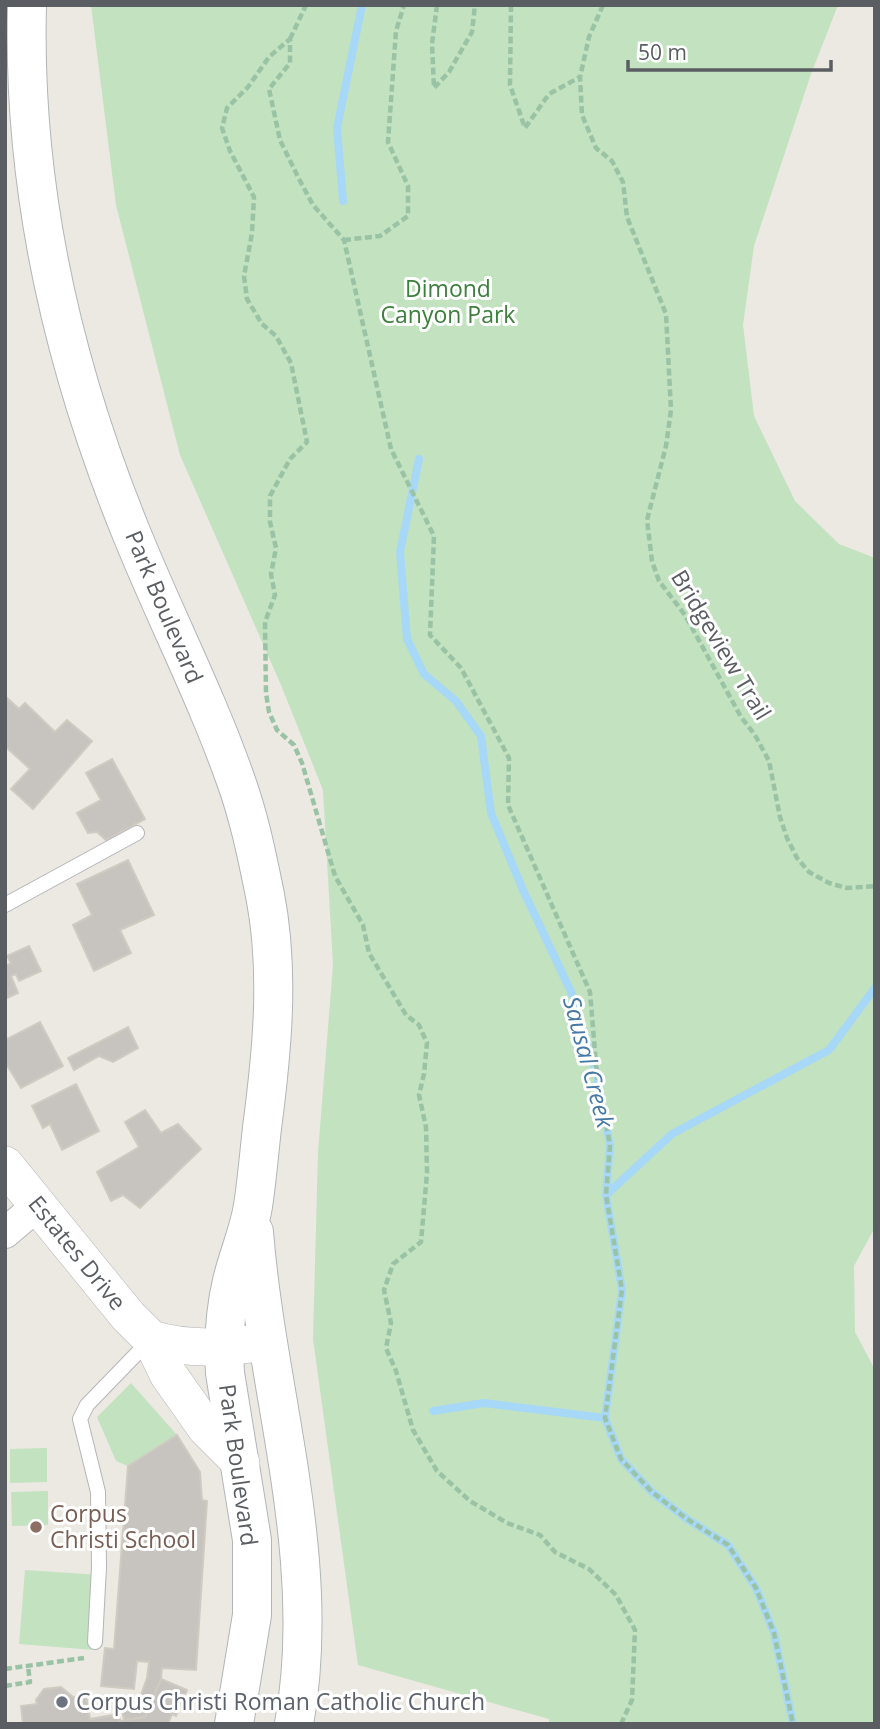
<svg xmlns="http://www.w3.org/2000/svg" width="880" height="1729" font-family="'Open Sans',sans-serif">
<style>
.green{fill:#c2e2c0}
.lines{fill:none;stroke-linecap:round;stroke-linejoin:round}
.stream{stroke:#a7d8f7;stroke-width:8}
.building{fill:#c7c4c0;stroke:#d0cbc1;stroke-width:2}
.service-casing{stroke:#b3b5b8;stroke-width:16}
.minor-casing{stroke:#b3b5b8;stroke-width:32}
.tertiary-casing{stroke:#b3b5b8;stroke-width:38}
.secondary-casing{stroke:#b1b5b9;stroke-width:40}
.path{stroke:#9ac2a4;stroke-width:4.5;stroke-dasharray:7 3.5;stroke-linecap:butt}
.service{stroke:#fff;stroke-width:14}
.minor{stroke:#fff;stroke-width:30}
.tertiary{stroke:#fff;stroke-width:37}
.secondary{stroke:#fff;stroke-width:38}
.education-dot{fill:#8d6e63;stroke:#fff;stroke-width:2.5}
.worship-dot{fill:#6b7280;stroke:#fff;stroke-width:2.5}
.labels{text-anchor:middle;stroke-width:6;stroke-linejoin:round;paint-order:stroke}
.park-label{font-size:23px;fill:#3c803c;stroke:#fff}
.street-label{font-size:23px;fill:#5a5e62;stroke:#fff}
.education-label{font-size:23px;fill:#785e54;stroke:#fff;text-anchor:start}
.worship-label{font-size:23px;fill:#5b616d;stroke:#fff;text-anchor:start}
.water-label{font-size:24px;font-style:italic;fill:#4679a7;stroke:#fff}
</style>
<rect width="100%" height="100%" fill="#ece9e2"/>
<!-- green -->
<path class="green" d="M91,5H838L811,74L754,246L743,325L754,416L795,501L839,544L875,558V1227L854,1266L855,1332L875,1370V1724H549V1719L358,1665L313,1339L318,1153L333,965L323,790L281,685L180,455L116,205Z
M131,1383L177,1435L128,1466L116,1461L97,1417Z
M47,1448V1482L10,1483V1449Z
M48,1491V1525L12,1526L11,1492Z
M25,1570L100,1575L94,1650L19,1644Z"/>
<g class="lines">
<!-- stream -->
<path class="stream" d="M343,201L337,128L362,5
M419,459L400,552L407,639L424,674L456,701L481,736L491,813L523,890L572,994L597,1076L610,1145L606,1195L622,1290L605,1418L621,1459L652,1492L687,1519L728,1545L756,1588L774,1633L793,1724
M606,1195L672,1134L829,1050L875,988
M433,1411L484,1403L605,1418"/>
</g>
<!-- building -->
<path class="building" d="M5,696L19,709L25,703L55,732L67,720L92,741L33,809L11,789L30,769L5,746Z
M112,759L145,819L106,840L97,832L88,833L77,813L101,800L86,773Z
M128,860L154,915L120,930L131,953L94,971L73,925L92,915L77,884Z
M29,946L41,971L19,981L16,974L11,976L18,993L5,999V966L11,963L7,956Z
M40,1022L63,1066L21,1088L5,1062V1040Z
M128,1027L138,1048L113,1062L99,1056L74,1070L68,1058Z
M76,1084L99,1131L62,1150L50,1124L43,1128L32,1106Z
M145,1110L161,1133L178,1124L201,1149L140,1208L123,1195L111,1201L97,1172L139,1147L125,1122Z
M177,1435L200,1472L202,1500L207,1501L196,1670L162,1668L161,1679L145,1717L124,1720L122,1710L136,1709L147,1678L149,1662L137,1661L134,1689L101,1686L105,1648L114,1649L128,1466Z
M161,1679L187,1690L176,1716L172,1714L168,1724H23L21,1706L37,1704L36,1700L44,1689L61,1687L73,1697L86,1695L90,1719L119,1714L120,1721L145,1717Z"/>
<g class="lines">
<defs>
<path id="service" d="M5,905L137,833
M95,1642L99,1567L98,1492L80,1419L87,1405L150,1340"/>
<path id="minor" d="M5,1233L38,1205"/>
<path id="tertiary" d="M5,1165L128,1316L151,1339L168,1374L206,1428L241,1463
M151,1339C190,1351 228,1347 267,1342"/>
<path id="secondary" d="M27,5C22,188 64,369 133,537C166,618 206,696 235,778C249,816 257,856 265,895C280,972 272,1052 262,1128C259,1154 257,1180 253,1206C249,1231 238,1256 232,1281C225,1311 223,1342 225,1373L252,1540V1615L234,1724
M254,1232C267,1396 324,1559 294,1724"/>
</defs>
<!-- service casing -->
<use href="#service" class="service-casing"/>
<!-- minor casing -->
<use href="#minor" class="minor-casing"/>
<!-- tertiary casing -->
<use href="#tertiary" class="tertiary-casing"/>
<!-- secondary casing -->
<use href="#secondary" class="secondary-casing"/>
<!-- path -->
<path class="path" d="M437,5L432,44L434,88L449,72L472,32L475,5
M511,5L510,85L525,128L549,94L580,77
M603,5L589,37L580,77L582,115L596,148L612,161L623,182L627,217L666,314L671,410L666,446L647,520L652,561L659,581L685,615L741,717L755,735L769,761L780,817L787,838L797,858L809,872L829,883L847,888L875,886
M290,39L306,5
M344,240L380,236L408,216V186L388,142L396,31L404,5
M5,1669L84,1658
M5,1686L30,1682L28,1666
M621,1724L632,1700L635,1630L616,1595L589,1569L555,1552L540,1535L507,1523L470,1501L437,1471L413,1430L396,1371L386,1348L391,1323L384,1290L393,1264L421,1242L427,1173L426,1127L419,1095L424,1074L427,1043L419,1025L406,1015L369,953L363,925L335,876L302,763L294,745L277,730L269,712L266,693L265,622L275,595L271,574L276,548L270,522V496L290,459L307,442L291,363L276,336L262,324L247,299L244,276L252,233L254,197L230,151L222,128L227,108L248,87L269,57L290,39V63L269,89L280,140L299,179L313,205L344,240L391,449L434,536L430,635L461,668L509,758L508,805L590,992L597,1076L610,1145L606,1195L622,1290L605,1418L621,1459L652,1492L687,1519L728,1545L756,1588L774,1633L793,1724"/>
<!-- service -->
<use href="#service" class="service"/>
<!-- minor -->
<use href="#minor" class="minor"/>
<!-- tertiary -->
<use href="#tertiary" class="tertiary"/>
<!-- secondary -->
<use href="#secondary" class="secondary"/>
</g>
<!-- markers -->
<circle class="education-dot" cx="36" cy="1527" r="7"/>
<circle class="worship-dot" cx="62" cy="1702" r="7"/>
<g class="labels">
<!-- park labels -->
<g class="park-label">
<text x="448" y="297">Dimond<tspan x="448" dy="26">Canyon Park</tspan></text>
</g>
<!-- street labels -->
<g class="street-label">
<text transform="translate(164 607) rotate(67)" y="8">Park Boulevard</text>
<text transform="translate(721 645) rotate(59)" y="8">Bridgeview Trail</text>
<text transform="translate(77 1253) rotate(51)" y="8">Estates Drive</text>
<text transform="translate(238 1465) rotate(82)" y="8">Park Boulevard</text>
</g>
<!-- education labels -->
<g class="education-label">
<text x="50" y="1522">Corpus<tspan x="50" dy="26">Christi School</tspan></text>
</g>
<!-- worship labels -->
<g class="worship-label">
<text x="76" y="1710">Corpus Christi Roman Catholic Church</text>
</g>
<!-- water labels -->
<g class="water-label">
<text transform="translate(588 1062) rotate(75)" y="8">Sausal Creek</text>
</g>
</g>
<!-- border -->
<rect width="880" height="1729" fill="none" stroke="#5a5e62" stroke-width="14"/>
<!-- scale -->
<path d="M628 60v10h203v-10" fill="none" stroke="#5a5e62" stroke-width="3.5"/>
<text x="638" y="60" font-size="21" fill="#5a5e62" stroke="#ffffff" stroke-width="5" paint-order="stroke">50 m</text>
</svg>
